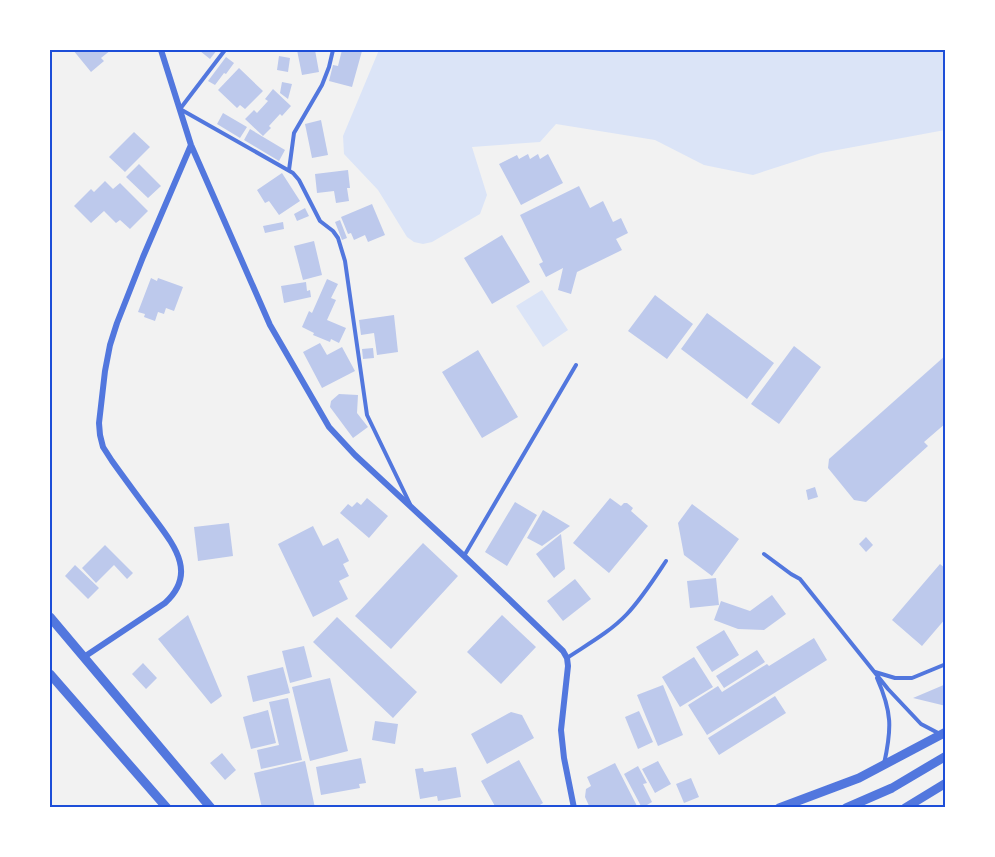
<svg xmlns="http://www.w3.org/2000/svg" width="995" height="857" font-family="Bitter,serif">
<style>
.green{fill:#dbe4f7}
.building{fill:#bdc9ec}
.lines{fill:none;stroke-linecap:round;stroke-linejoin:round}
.service{stroke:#5277de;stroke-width:4}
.minor{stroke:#5277de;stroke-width:6}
.tertiary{stroke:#5277de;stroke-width:9}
.neatline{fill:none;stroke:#1d4ed8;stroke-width:2}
</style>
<rect width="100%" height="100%" fill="#f2f2f2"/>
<!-- green -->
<path class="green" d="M379,50H945V130L821,153L753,175L704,165L655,140L556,124L540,142L472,147L487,195L480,214L432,242L423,244L414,242L407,237L378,190L344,154L343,136Z
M542,290L568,330L543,347L516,306Z"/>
<!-- building -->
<path class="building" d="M73,50H111L101,58L104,61L91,72Z
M201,50H217L210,59L200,51Z
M297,50H315L319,72L302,75Z
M342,50L362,51L352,87L329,81L333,65L338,66Z
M279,56L290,58L288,72L277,70Z
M226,57L234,63L226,74L224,73L215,85L208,81Z
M239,68L263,91L245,109L240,105L237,108L218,90Z
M282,82L292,84L288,99L280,93Z
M273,89L291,106L282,116L280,114L269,126L271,128L263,136L245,119L254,110L257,113L268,101L265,99Z
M223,113L247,127L240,138L217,124Z
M321,120L328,155L312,158L305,124Z
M250,129L285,150L279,161L244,140Z
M134,132L150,147L125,172L109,157Z
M528,154L530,159L538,154L540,159L548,154L563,183L521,205L499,164L517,155L519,159Z
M139,164L161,186L148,198L126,177Z
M348,170L350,188H347L349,201L336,203L334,191L317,193L315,174Z
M282,173L300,201L279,215L269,201L265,203L257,190Z
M105,181L113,189L120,183L148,211L130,229L120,220L116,223L104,211L91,223L74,206L91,189L94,192Z
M579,186L590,208L603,201L613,222L621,218L628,233L616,239L622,250L577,272L571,294L558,290L563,268L546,277L539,264L543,262L520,215Z
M372,204L385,235L368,242L365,235L354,240L351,233L348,234L341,217Z
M305,208L309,216L297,221L294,214Z
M340,220L347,238L342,240L335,222Z
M283,222L284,229L265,233L263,226Z
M502,235L530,282L492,304L464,258Z
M314,241L322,275L303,280L294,246Z
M151,278L157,281L158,278L183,287L174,311L166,308L164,314L158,312L155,321L144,317L145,314L138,312Z
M327,279L338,284L331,298L336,300L327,320L346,328L339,343L331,339L330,342L313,335L314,333L302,327L309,311L312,313Z
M306,282L307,291L310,290L311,297L284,303L281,286Z
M655,295L693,324L667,359L628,331Z
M707,313L774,363L747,399L681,349Z
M394,315L398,352L377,355L374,333L361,335L359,320Z
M320,343L327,355L342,347L355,371L322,388L303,352Z
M794,346L821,367L779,424L751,404Z
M373,348L374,358L363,359L362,349Z
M478,350L518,417L482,438L442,372Z
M946,355V423L924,442L928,446L866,502L854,500L828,468L829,459Z
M339,394L358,395L357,413L368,427L353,438L330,407L331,401Z
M815,487L818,497L808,500L806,490Z
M367,498L388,516L369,538L340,513L348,504L352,507L357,502L361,505Z
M610,498L621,506L624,503H627L633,508L631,511L648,526L609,573L573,543Z
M515,502L537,515L507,566L485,552Z
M692,504L739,539L712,576L684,555L678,523Z
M543,510L570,526L542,546L527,538Z
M229,523L233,556L198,561L194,527Z
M313,526L323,546L338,538L349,561L343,564L349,576L339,581L348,599L313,617L278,544Z
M561,534L565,569L554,578L536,554Z
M866,537L873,545L866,552L859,544Z
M423,543L458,576L391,649L355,616Z
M105,545L133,573L127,579L114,565L96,583L82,568Z
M940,564L946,569V618L922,646L892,620Z
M75,565L99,588L88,599L65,576Z
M716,578L719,605L690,608L687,581Z
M575,579L591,599L563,621L547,601Z
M772,595L786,614L764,630L738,629L714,620L721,601L750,611Z
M188,615L222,696L211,704L158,639Z
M502,615L536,647L501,684L467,652Z
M337,617L417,692L393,718L313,642Z
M724,630L739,655L712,672L696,647Z
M814,638L827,660L707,735L688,705L718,686L722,692L767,664L769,666Z
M304,646L312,677L290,683L282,651Z
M757,650L765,662L724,688L716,676Z
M694,657L713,687L680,707L662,677Z
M143,663L157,678L146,689L132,674Z
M283,667L290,693L253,702L247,676Z
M330,678L348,751L310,761L292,687Z
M946,684V706L913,698Z
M663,685L683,735L658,746L637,695Z
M775,696L786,713L719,755L708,738Z
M288,698L302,760L261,769L257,750L279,745L269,702Z
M268,710L276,743L251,749L243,717Z
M639,711L653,742L638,749L625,717Z
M511,712L522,715L534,738L487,764L471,734Z
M375,721L398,724L395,744L372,740Z
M222,753L236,770L225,780L210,763Z
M361,758L366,783L359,784L360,788L321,795L316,767Z
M519,760L543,803L535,808H504L502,805L496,808L481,781Z
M305,761L315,808H262L254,773Z
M658,761L671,784L655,793L642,769Z
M615,763L638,808H590L585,797L586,789L591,786L587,777Z
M638,766L647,783L643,784L652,802L642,808L624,774Z
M456,767L461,797L438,801L437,796L420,799L415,769L423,768L424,772Z
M691,778L699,797L684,803L676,784Z"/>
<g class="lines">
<!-- service -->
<path class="service" d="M225,50L180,109L293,173L299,180L320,221L333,231L338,238L345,261L367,415L410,504
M289,170L294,133L322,85L329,67L333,50
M764,554L791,574L800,579L888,689L921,724L940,734
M464,556L576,365
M567,658C588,644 610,632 627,614C642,598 654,579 666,561
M875,672L895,678H912L946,664
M877,678C892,712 892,728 884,764"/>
<!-- minor -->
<path class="minor" d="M161,50L191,145L270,325L329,427L355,455L464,556L563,651L567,658L568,666L561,730L564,758L574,808
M84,657L165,603C199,572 172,543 151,514C138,497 125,479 112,461L103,447L100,435L99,423L105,371L110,345L117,323L143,257L191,145"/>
<!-- tertiary -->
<path class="tertiary" d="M50,617L211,808
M50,674L167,808
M779,808L859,778L946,732
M846,808L892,788L946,756
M905,808L946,783"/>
</g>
<!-- border -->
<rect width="995" height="857" fill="none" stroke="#ffffff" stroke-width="102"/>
<rect x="51" y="51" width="893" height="755" class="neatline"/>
</svg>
